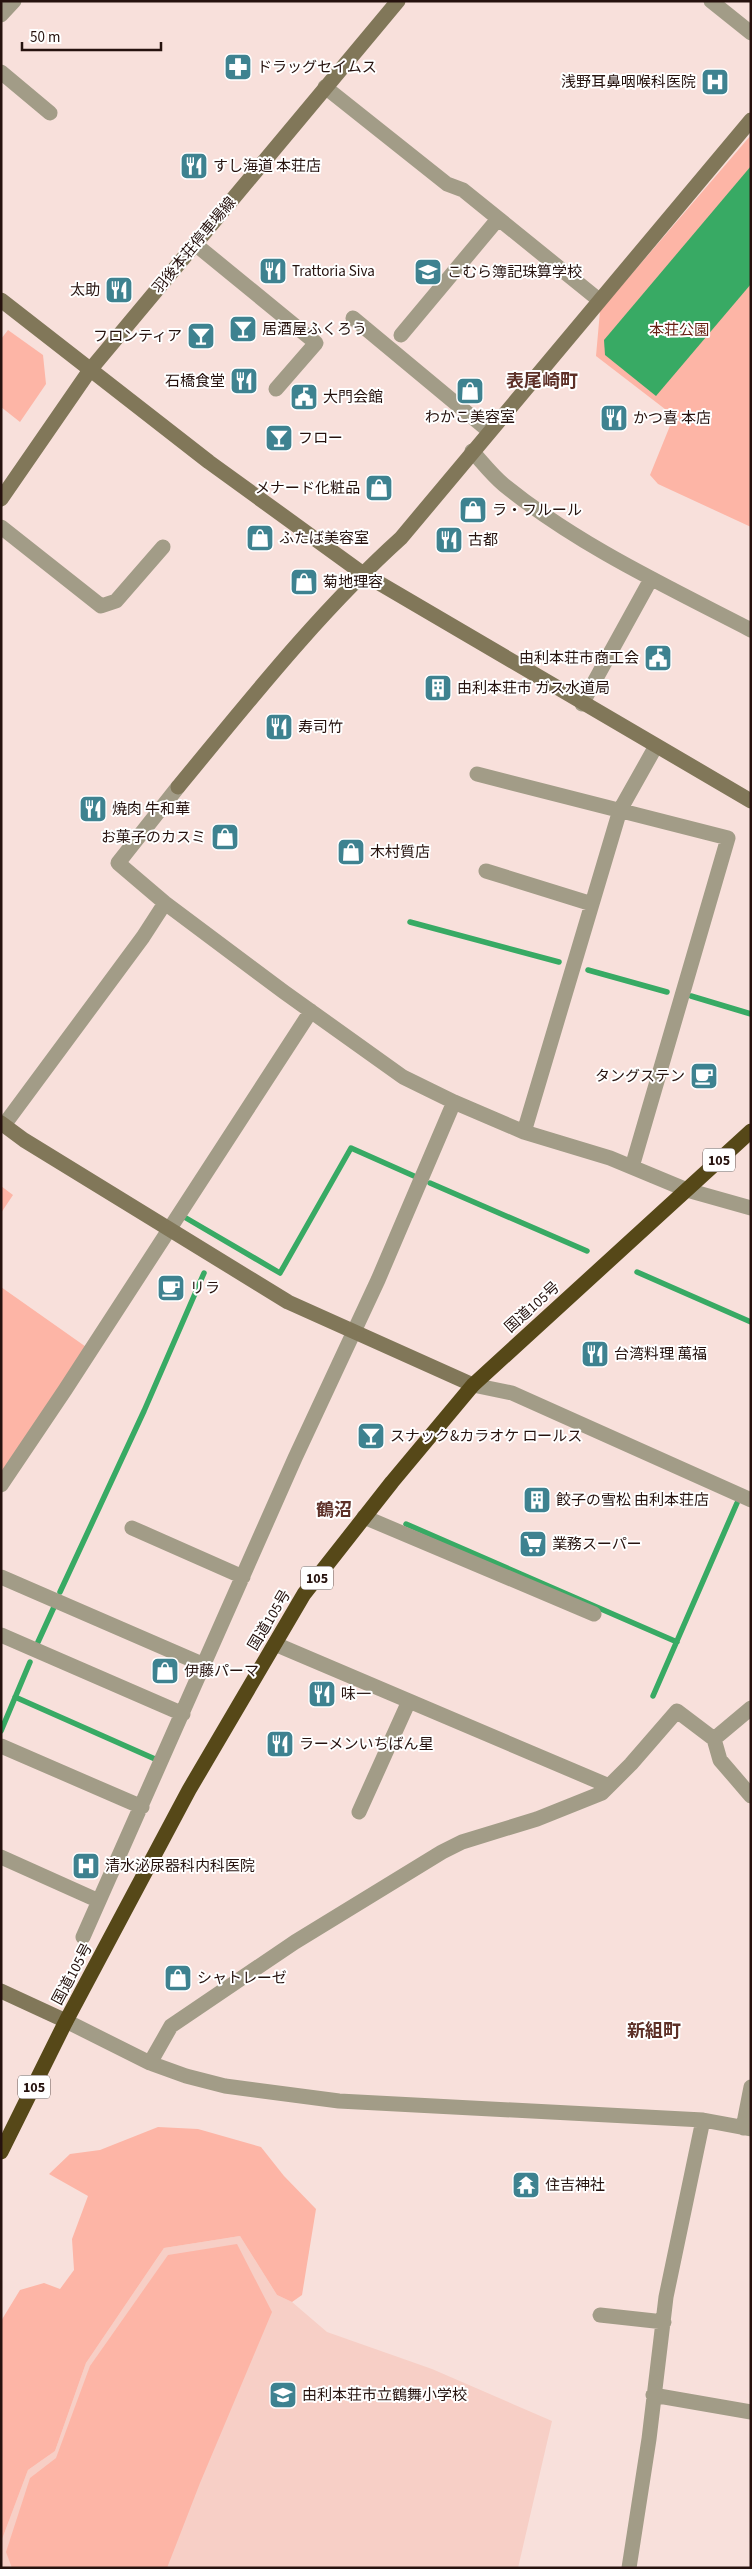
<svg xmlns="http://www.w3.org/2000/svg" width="752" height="2569" font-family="'Source Sans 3','Noto Sans JP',sans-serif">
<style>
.built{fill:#f7cfc6}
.green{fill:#fdb5a6}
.water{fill:#38aa64}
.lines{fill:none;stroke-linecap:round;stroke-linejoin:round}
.stream{stroke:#38aa64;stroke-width:5.5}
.street{stroke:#a29c87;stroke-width:15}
.secondary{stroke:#817759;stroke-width:15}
.highway{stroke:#564818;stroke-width:15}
.labels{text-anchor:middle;stroke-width:4;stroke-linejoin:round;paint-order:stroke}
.shield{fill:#fff;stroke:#675956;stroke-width:1}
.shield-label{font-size:14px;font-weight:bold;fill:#26120e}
.poi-label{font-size:15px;fill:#26120e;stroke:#fff;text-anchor:start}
.street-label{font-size:15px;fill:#26120e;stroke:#fff}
.park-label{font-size:15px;fill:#682013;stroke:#fff}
.quarter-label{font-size:18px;font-weight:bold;fill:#5d3027;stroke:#fff}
</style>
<rect width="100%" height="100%" fill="#f8e0db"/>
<!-- built -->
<path class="built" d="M240,2236L277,2295L292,2302L327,2332L432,2369L552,2421L518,2568H1V2542L28,2470L55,2451L86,2363L164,2248Z"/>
<!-- green -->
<path class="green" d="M751,135V527L658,484L650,475L674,416L596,356L600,311Z
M8,330L43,355L46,384L20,422L1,407V339Z
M1,1186L13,1195L1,1213Z
M1,1287L89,1349L1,1475Z
M158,2127L198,2129L261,2147L284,2176L316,2209L302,2295L292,2302L277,2295L240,2236L164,2248L86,2363L55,2451L28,2470L1,2542V2321L20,2290L44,2283L60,2289L74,2270L72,2239L88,2196L49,2174L70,2154L100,2150Z
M237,2244L272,2312L200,2483L167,2568H12L6,2552L30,2478L56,2458L90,2366L168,2255Z"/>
<!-- water -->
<path class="water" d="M751,166V284L656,396L605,355L604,340Z"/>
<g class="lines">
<!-- stream -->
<path class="stream" d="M410,922L559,962
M588,970L667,992
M691,996L751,1014
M430,1183L587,1251
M186,1218L280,1273L351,1148L414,1176
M637,1272L751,1322
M406,1524L677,1642
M60,1592L144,1411L204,1273
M38,1642L54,1607
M653,1696L737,1503
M15,1697L155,1759
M1,1731L30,1662"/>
<!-- street -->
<path class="street" d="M711,1L751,33
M1,15L14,1
M1,72L50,113
M325,87L447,184L463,190L599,300
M195,244L316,343L276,389
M353,318L489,431
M401,335L498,219
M472,451C482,462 492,475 504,485C578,545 666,586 751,630
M1,527L101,606L116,601L163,547
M582,704L651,579
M477,774L728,838L632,1167
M178,787L118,863L165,903L284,992L403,1077L454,1102L524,1132L610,1158L687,1190L751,1208
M486,871L592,904
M4,1125L143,937L165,903
M524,1132L620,810L656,746
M473,1385L512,1393L751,1500
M1,1485L65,1390L311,1011
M364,1517L594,1614
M132,1528L243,1577
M1,1577L204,1665
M1,1635L183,1714
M275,1644L609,1786
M714,1739L720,1760L751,1796
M1,1746L142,1807
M359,1812L409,1701
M1,1857L99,1901
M83,1937L295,1458L378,1280L454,1102
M66,2021L150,2063L186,2076L225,2086L339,2101L703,2120L751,2129
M150,2063L171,2026L295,1942L442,1852L462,1842L537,1819L602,1793L631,1764L677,1711L714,1739L751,1708
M743,2128L751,2087
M600,2315L664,2322
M653,2395L751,2412
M629,2568L649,2439L666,2297L703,2120"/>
<!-- secondary -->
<path class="secondary" d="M1,300L209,462L362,573L751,801
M1,499L90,370L398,1
M178,787C249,701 318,613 401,538L751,120
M1,1123L24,1140L288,1302L473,1385
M1,1991L66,2021"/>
<!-- highway -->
<path class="highway" d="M1,2152L66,2021L189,1790L304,1594L392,1482L473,1385L751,1131"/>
</g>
<!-- icons -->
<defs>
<symbol id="pharmacy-square" viewBox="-11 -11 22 22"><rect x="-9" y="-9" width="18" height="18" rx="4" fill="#3e8290" stroke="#fff"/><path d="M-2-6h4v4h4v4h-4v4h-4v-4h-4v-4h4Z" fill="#fff"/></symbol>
<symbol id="hospital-square" viewBox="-11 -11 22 22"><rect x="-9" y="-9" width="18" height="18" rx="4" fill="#3e8290" stroke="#fff"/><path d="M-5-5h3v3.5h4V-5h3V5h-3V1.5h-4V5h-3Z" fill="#fff"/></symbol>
<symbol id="restaurant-square" viewBox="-11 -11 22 22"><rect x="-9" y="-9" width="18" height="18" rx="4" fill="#3e8290" stroke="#fff"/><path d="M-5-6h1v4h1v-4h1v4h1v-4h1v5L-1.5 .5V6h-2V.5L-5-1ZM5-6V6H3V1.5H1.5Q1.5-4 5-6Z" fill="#fff"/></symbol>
<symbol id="school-square" viewBox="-11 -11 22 22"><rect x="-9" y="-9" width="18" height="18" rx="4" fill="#3e8290" stroke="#fff"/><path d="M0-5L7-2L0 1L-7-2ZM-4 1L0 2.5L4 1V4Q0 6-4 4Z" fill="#fff"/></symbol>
<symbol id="bar-square" viewBox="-11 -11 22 22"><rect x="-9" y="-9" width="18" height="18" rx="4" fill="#3e8290" stroke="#fff"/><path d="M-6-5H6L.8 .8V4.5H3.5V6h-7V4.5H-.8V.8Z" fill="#fff"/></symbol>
<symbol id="shop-square" viewBox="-11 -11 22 22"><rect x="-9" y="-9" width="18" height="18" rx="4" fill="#3e8290" stroke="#fff"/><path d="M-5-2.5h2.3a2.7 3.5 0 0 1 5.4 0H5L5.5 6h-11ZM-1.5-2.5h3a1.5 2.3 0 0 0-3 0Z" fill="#fff"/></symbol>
<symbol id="civic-square" viewBox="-11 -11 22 22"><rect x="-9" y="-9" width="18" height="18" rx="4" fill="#3e8290" stroke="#fff"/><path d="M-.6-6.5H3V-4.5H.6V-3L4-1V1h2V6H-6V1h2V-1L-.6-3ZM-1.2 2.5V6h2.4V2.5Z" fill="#fff"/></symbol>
<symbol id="building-square" viewBox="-11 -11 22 22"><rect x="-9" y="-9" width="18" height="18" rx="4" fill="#3e8290" stroke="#fff"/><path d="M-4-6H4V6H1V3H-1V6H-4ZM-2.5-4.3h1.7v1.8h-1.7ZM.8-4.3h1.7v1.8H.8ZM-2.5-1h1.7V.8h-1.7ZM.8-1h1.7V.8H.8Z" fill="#fff"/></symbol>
<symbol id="cafe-square" viewBox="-11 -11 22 22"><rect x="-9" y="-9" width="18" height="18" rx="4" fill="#3e8290" stroke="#fff"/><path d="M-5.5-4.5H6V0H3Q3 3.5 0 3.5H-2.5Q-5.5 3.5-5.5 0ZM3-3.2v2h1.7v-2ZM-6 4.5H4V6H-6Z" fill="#fff"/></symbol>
<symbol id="supermarket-square" viewBox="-11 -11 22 22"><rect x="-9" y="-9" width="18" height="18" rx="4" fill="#3e8290" stroke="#fff"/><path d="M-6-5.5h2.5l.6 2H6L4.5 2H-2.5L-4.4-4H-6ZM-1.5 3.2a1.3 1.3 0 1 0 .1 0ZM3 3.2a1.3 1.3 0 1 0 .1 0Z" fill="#fff"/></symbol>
<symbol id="temple-square" viewBox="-11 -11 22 22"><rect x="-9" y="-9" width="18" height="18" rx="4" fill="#3e8290" stroke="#fff"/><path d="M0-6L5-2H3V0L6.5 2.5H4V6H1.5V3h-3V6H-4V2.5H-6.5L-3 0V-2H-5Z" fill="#fff"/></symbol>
</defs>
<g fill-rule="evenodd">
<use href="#pharmacy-square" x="222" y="51" width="32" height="32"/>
<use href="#hospital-square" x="699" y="66" width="32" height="32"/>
<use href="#restaurant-square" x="178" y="150" width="32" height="32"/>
<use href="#restaurant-square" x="257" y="255" width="32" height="32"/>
<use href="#school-square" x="412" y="256" width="32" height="32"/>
<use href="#restaurant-square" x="103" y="274" width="32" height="32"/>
<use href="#bar-square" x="227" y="313" width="32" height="32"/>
<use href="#bar-square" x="185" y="320" width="32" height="32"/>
<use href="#restaurant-square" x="228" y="365" width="32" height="32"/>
<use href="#shop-square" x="454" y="375" width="32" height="32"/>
<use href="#civic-square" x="288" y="381" width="32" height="32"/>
<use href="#restaurant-square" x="598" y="402" width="32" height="32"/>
<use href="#bar-square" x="263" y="422" width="32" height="32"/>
<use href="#shop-square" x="363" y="472" width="32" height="32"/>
<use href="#shop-square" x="457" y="494" width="32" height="32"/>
<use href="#shop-square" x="244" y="522" width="32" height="32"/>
<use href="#restaurant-square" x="433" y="524" width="32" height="32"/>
<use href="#shop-square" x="288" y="566" width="32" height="32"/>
<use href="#civic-square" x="642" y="642" width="32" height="32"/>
<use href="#building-square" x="422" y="672" width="32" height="32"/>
<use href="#restaurant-square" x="263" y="711" width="32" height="32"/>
<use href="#restaurant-square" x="77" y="793" width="32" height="32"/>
<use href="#shop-square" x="209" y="821" width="32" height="32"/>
<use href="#shop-square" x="335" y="836" width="32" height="32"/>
<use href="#cafe-square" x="688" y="1060" width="32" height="32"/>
<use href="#cafe-square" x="155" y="1272" width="32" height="32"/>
<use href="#restaurant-square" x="579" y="1338" width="32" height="32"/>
<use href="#bar-square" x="355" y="1420" width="32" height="32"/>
<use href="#building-square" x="521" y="1484" width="32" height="32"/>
<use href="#supermarket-square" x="517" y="1528" width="32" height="32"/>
<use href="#shop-square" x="149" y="1655" width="32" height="32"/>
<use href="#restaurant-square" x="306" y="1678" width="32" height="32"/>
<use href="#restaurant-square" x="264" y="1728" width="32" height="32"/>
<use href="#hospital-square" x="70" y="1850" width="32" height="32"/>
<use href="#shop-square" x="162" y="1962" width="32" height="32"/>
<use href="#temple-square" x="510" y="2169" width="32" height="32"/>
<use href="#school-square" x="267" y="2379" width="32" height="32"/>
</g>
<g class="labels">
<!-- shield labels -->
<g class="shield">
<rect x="703" y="1148.5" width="32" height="23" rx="4"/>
<rect x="301" y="1566.5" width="32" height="23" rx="4"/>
<rect x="18" y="2075.5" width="32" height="23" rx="4"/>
</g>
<g class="shield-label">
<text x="719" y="1165">105</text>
<text x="317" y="1583">105</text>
<text x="34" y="2092">105</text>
</g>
<!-- poi labels -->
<g class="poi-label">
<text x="257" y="72">ドラッグセイムス</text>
<text x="696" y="87" text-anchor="end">浅野耳鼻咽喉科医院</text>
<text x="213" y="171">すし海道 本荘店</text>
<text x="292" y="276">Trattoria Siva</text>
<text x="447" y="277">こむら簿記珠算学校</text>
<text x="100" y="295" text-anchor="end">太助</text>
<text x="262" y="334">居酒屋ふくろう</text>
<text x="182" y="341" text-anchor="end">フロンティア</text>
<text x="225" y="386" text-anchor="end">石橋食堂</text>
<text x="323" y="402">大門会館</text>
<text x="470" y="422" text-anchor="middle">わかこ美容室</text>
<text x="633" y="423">かつ喜 本店</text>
<text x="298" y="443">フロー</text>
<text x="360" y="493" text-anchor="end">メナード化粧品</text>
<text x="492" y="515">ラ・フルール</text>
<text x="279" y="543">ふたば美容室</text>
<text x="468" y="545">古都</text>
<text x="323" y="587">菊地理容</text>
<text x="639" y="663" text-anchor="end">由利本荘市商工会</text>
<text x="457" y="693">由利本荘市 ガス水道局</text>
<text x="298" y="732">寿司竹</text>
<text x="112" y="814">焼肉 牛和華</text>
<text x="206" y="842" text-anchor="end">お菓子のカスミ</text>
<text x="370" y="857">木村質店</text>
<text x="685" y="1081" text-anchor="end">タングステン</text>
<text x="190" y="1293">リラ</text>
<text x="614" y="1359">台湾料理 萬福</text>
<text x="390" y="1441">スナック&amp;カラオケ ロールス</text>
<text x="556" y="1505">餃子の雪松 由利本荘店</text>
<text x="552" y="1549">業務スーパー</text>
<text x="184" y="1676">伊藤パーマ</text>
<text x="341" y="1699">味一</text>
<text x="299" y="1749">ラーメンいちばん星</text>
<text x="105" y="1871">清水泌尿器科内科医院</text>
<text x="197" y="1983">シャトレーゼ</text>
<text x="545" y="2190">住吉神社</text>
<text x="302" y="2400">由利本荘市立鶴舞小学校</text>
</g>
<!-- street labels -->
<g class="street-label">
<text transform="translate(194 245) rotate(-50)" y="5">羽後本荘停車場線</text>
<text transform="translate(532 1307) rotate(-42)" y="5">国道105号</text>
<text transform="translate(269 1620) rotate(-59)" y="5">国道105号</text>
<text transform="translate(72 1974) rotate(-62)" y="5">国道105号</text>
</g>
<!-- park labels -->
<g class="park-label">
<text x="679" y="335">本荘公園</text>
</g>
<!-- quarter labels -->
<g class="quarter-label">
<text x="542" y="387">表尾崎町</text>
<text x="334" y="1516">鶴沼</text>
<text x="654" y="2037">新組町</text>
</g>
</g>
<!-- border -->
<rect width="752" height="2569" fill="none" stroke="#26120e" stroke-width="5"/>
<!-- scale -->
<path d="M22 42v8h139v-8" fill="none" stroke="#26120e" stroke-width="2.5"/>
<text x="30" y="42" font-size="15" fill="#26120e" stroke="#ffffff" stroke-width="4" paint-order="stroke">50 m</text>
</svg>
